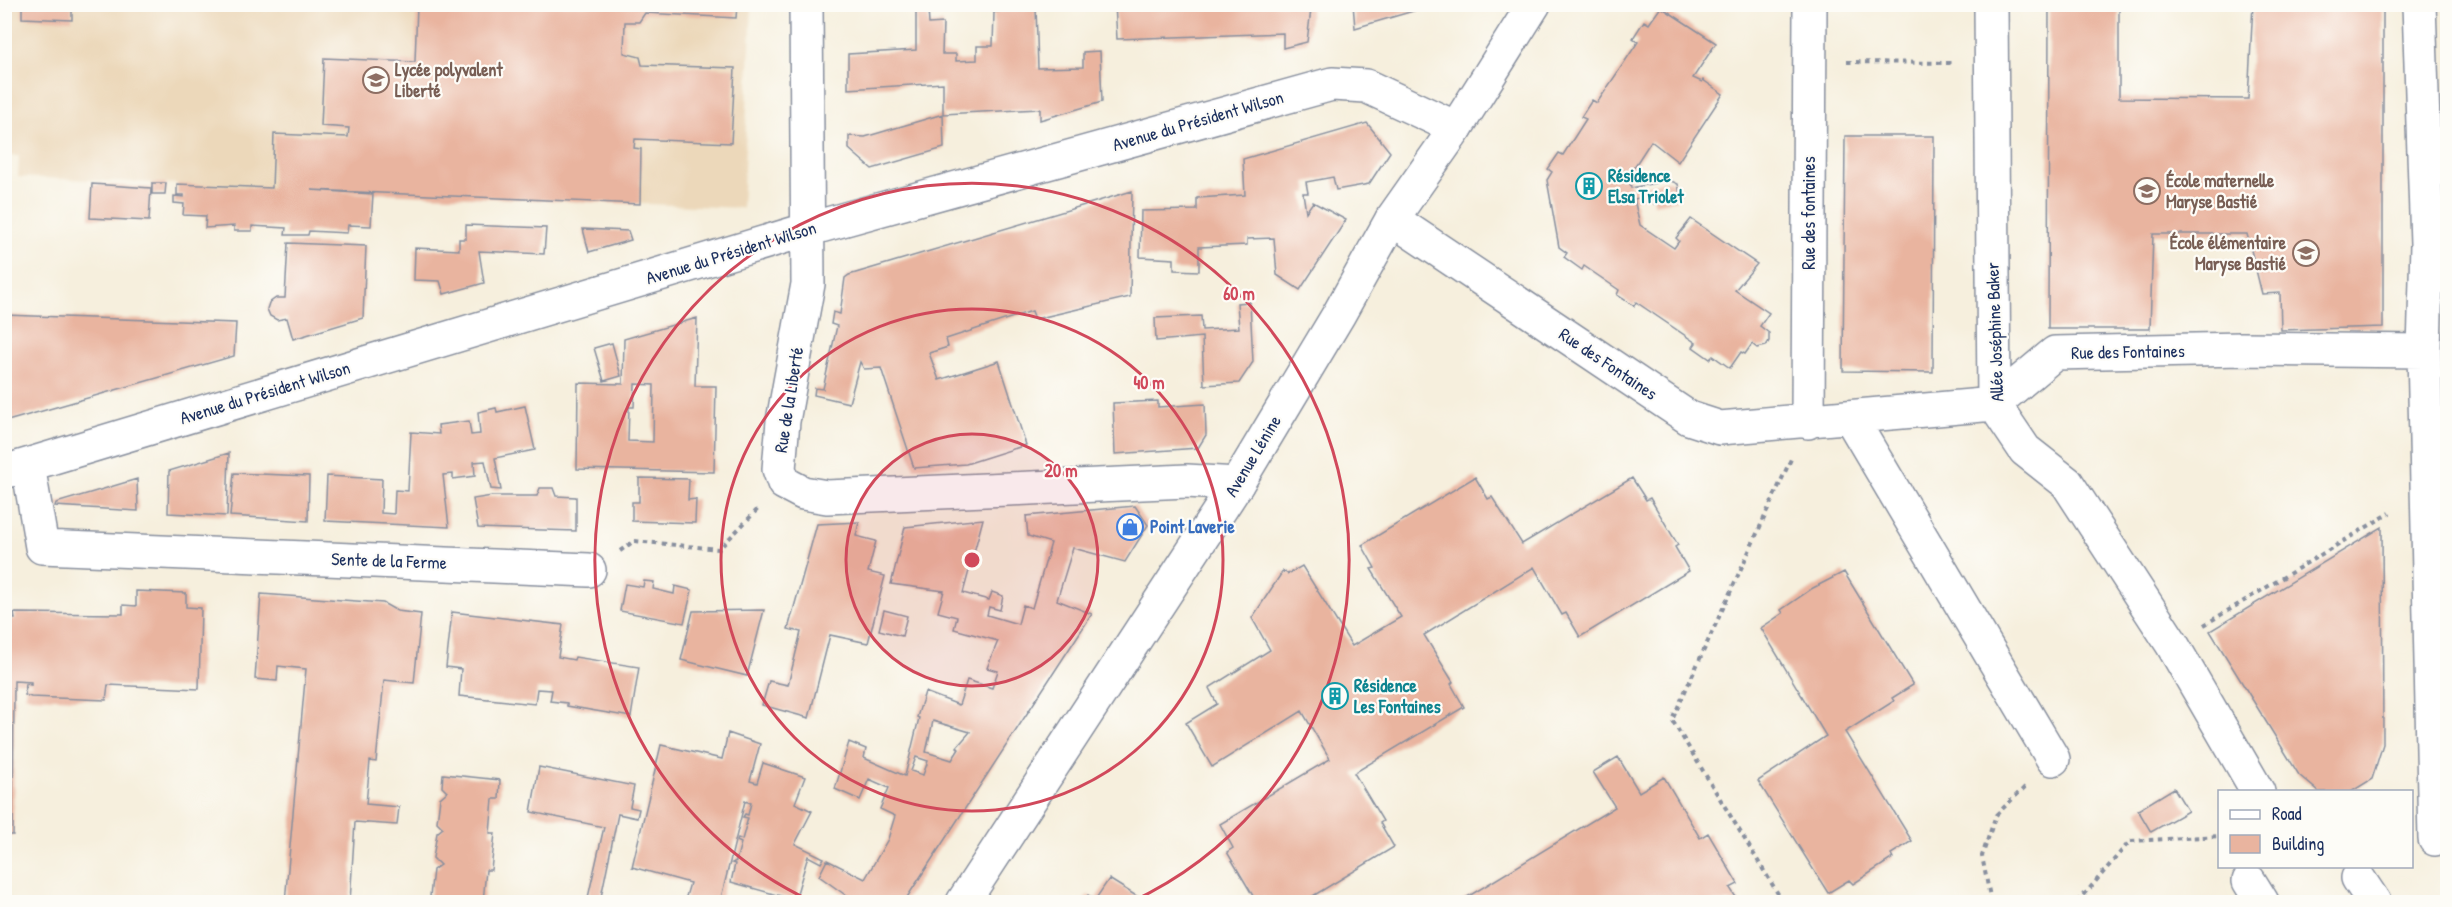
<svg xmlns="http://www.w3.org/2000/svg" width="2452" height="907" font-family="'Patrick Hand',sans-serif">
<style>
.built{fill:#ecd8ba}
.building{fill:#e9b49f;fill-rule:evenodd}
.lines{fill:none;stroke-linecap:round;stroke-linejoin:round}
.minor-casing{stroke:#888f9e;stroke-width:36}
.major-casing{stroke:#888f9e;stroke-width:36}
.path{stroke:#888f9e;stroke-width:4;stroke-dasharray:4.5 4.5;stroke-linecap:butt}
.minor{stroke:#fff;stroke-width:33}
.major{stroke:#fff;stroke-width:33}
.ring{fill:none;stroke:#d1495b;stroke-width:3}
.labels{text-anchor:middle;stroke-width:4.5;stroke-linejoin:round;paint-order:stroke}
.education-label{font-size:18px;font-weight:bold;fill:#785e54;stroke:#fdfcf7;text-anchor:start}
.street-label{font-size:18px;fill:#1b2f5e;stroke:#fdfcf7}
.culture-label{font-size:18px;font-weight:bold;fill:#0d838f;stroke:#fdfcf7;text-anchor:start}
.shop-label{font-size:18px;font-weight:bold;fill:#366cbe;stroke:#fdfcf7;text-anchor:start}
.centre{fill:#d1495b;stroke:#fdfcf7;stroke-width:3}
.ring-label{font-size:18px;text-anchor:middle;font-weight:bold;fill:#d1495b;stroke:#fdfcf7;stroke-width:4.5;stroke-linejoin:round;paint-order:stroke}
</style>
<rect width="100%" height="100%" fill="#fdfcf7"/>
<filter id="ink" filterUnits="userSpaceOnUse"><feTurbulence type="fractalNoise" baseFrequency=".0167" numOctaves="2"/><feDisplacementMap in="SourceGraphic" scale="12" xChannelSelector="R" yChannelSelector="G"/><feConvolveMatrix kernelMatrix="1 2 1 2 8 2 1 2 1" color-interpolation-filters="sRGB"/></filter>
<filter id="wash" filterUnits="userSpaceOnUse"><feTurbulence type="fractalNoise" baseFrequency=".008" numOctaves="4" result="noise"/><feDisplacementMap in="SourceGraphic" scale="24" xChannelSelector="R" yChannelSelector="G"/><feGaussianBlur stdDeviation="1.35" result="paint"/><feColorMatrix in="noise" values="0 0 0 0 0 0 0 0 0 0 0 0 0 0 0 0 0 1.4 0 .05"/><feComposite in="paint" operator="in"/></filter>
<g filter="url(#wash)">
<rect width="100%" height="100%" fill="#f6efdd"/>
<!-- built -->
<path class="built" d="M5,5H752L742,208L18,177L19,156H5Z"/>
<g id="blocks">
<!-- building -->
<path class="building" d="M22,4H72V20L22,18Z
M1115,4H1311V9L1307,42L1283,48V33L1117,39Z
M1353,4H1434V5L1355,28Z
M2049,4H2119V98L2248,99L2253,4H2383V327L2281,330L2280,293L2262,294L2247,234H2153L2150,329H2048Z
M417,5H737L736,18L645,13L639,22H625L624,53L640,57L642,65L735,68L731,143L635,139L634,148L641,149L640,204L311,190L373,194L371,226L348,225L347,233L309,231L308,235H285L286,228L252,226V231H234V226L205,228L206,216L183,215L184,204L174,203V196L184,197V195H177V184L272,188L274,134L348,137L349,128L321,126L324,58L415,62Z
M1661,7L1716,43L1693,78L1702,82L1703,80L1723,94L1678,162L1651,141L1629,175L1631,188L1669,180L1678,184L1680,193L1676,200L1654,204L1652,195L1634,199L1640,225L1674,248L1679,241L1676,238L1691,219L1757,264L1735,290L1769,313L1760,326L1769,333V341L1766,346L1757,348L1752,344L1745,354L1741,352L1730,368L1713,356L1710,359L1693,347L1696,343L1636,302L1634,306L1617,295L1619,290L1584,266L1582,270L1564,257L1567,253L1559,247L1547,180L1552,172L1548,169L1559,153L1563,155L1586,119L1581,117L1592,100L1597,103L1638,42L1633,38L1644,21L1649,24Z
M1036,8L1038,68L1083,67V52L1100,51L1102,102L1040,120V109L943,114V83L848,89V54L916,50V9H928L929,24L943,23L942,54H956V61L977,60V46H993L994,12Z
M943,114L944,148L872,169L849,149V136L865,137Z
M1367,123L1390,152L1369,184L1336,190L1333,177L1306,182L1308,193H1303L1306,212L1313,202L1346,220L1300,290L1277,275L1274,238L1247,239V245L1199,247V271L1174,270V259L1140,257L1141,211L1197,210V198L1245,195L1243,159Z
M1845,136H1934L1933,372L1843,371Z
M152,183H166L165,194H152Z
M92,184L151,188L149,221L90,218Z
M1132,191L1130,297L1035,319L1032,311L946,339L948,347L929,353L939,380L999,361L1026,445L966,464L914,468L881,368L864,369L860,362L849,403L814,395L815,388L823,389L837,326L831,324L833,312L840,314L845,278L849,275Z
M466,225L546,228L544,254L479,251L484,283L444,294L440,281L414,280L415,248L459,250V239H466Z
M583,229L628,231L631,240L589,252Z
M288,243L366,246L363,318L293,339L287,318L277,320L270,316L267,309L269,303L276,298H285Z
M1250,302L1253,362L1239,383L1204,385L1202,337L1156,341L1155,318L1201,316L1202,330L1239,328L1237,303Z
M4,315L236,323L234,356L4,422Z
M697,318L695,386H716L714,472L577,469L578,383L623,384L624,339ZM635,384L654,385L653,442L628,441L629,407H634Z
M612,343L621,376L604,381L594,348Z
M1158,401V407L1205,404L1206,435L1198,448L1115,454L1113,403Z
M525,406L535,450L495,458L501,490L491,489L485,461L474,462L475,476L453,479V474L443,475L449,527L325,521L327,476L382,479L381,513L394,514L395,490L408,491L411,432L439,434L438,425L469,421L471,435L480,434L478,412L496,408L497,412Z
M229,453L227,516L168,513L169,471Z
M234,473L309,476L308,521L230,516Z
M1475,477L1488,499L1492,497L1522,544L1632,478L1646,500L1650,498L1678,545L1675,547L1689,571L1580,637L1566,613L1562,615L1534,567L1424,635L1453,682L1451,684L1464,707L1354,773L1383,821L1380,823L1394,847L1303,902H1267L1264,897L1256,901L1227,852L1233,848L1220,824L1330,759L1302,711L1212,767L1186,723L1217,704L1209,688L1270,650L1252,618L1283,571L1288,574L1302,566L1352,646L1401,617L1371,569L1375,568L1362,545Z
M639,478L689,479L688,500L696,499L695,523L632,521V502H639Z
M137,479L138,511L55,506L56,503Z
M540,488H553L556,496L576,497V531L478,528L473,499L492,496H537Z
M1135,506L1148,525L1125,562L1073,548L1057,600L1092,614L904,902H848L851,899L819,876L827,860L865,879L888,839L895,816L880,809L889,788L869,779L860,800L835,789L849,742L866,749L864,758L905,776L919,718L917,717L925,692L959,705L967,680L992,688L998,671L987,668L998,641L954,629L957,617L938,612L944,591L891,584L905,527L983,519L963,593L989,600L992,592L1003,596L1000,610L989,607L987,615L1018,624L1023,605L1032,608L1051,543L1028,536L1026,516ZM933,721L970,732L957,747L959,749L952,760L926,752ZM916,757L928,761L923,775L911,771Z
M859,522L856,536L876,541L868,572L885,576L868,643L830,635L809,718L762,705L769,681L788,685L801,632L788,629L817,524Z
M2382,527L2383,744L2372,779L2351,792H2319L2299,775L2210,631Z
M1844,572L1913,685L1892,698L1894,701L1845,732L1912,841L1891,854L1893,858L1853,884L1849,880L1828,893L1758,781L1826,736L1761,628L1783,613L1781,610L1813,588Z
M644,581L654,582L653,589L674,594L675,586L692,590L684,623L620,611L625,584L643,587Z
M136,591L186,593V607L201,608L199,689L108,685L106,700L31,697L25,695L26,684L31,685V682L14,681L13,835H4V619H15L14,613L123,614V605L136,606Z
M261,594L383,603L397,611L421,614L414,683L384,680L376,762L370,761L366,804L399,807L397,825L355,822L350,902H285L306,669L278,666L277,681L255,679Z
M764,610L747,676L681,660L693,611Z
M884,610L907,616L902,636L879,630Z
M452,612L563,625L558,657L574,660L575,657L639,667L631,717L567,706V703L550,701L552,690L537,689L535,704L459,696L461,669L446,667Z
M728,733L760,744L750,781L757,783L763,763L805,777L795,803L812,811L795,844L824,858L821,863L808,856L795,900L731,882L735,864L732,863L736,861L741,843L737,841L738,838L742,840L748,818L743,817L745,814L748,815L751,803L745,801L720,902L685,900L690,883L632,867L661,745L722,759Z
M1618,757L1639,792L1664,777L1700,838L1708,833L1738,884L1730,888L1739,902H1459L1615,807L1593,772Z
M539,767L634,786L630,807L639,809L637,818L618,814L600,902H587L604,827L531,812Z
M443,774L500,780L499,799H493L490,833H495L491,870H486L483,902H433L435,901L430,896L433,870L440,865L433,858L437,833L443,828L437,822L440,798L447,792L442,787Z
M2174,788L2188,811L2151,832L2138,810Z
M1109,879L1146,902H1083L1088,895L1095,900Z
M130,899L181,900V902H129Z"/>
</g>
</g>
<g filter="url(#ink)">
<use href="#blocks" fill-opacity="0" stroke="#888f9e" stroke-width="1.5"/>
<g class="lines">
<defs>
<path id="minor" d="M806,4L808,284L783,421L779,469L784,483L803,493L827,497L1187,481L1237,484
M1991,4L1994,404L2025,450L2067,483L2172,644L2258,792
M2419,4L2427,244
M1392,219L1689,418L1720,428L1994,404L2055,353L2242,349L2424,351L2427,244L2448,246
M2424,351C2429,513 2430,676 2435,839
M1850,417L2053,759
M1808,422L1810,4
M28,465L42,547L589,570
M4,472L806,230L1332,84L1366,86L1456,128
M2358,878L2374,902
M2249,881L2262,902"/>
<path id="major" d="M963,902L1237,484L1339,314L1392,219L1456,128L1534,4"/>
</defs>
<!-- minor casing -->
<use href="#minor" class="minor-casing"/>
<!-- major casing -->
<use href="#major" class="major-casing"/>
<!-- path -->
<path class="path" d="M1847,62L1953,63
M620,551L634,541L719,549L758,509
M2204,625L2390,513
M1783,902L1672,720L1791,459
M1991,902L1982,856L1996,815L2027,785
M2078,902L2130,841L2220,836"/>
<!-- minor -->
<use href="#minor" class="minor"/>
<!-- major -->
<use href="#major" class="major"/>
</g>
</g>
<!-- distance rings -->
<circle cx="972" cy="560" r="126" fill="#d1495b" fill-opacity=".12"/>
<g class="ring">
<circle cx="972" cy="560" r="126"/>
<circle cx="972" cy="560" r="251"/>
<path d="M813 902A377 377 0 1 1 1131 902"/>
</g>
<!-- icons -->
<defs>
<symbol id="school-ring" viewBox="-11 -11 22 22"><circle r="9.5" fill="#fdfcf7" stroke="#8d6e63" stroke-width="1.5"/><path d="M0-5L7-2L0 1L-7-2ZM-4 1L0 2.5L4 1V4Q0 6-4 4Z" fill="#8d6e63"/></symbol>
<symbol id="building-ring" viewBox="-11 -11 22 22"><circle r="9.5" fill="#fdfcf7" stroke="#0f9aa8" stroke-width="1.5"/><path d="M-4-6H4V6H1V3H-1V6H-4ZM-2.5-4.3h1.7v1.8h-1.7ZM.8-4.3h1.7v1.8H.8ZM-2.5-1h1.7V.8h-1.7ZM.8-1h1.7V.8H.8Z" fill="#0f9aa8"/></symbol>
<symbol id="shop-ring" viewBox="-11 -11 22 22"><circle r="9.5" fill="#fdfcf7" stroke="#3f7fe0" stroke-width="1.5"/><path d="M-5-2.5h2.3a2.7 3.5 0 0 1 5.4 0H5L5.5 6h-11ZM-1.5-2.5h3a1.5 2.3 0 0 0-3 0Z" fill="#3f7fe0"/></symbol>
</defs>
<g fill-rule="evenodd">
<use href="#school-ring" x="361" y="65" width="30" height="30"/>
<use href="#building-ring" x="1574" y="171" width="30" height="30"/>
<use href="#school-ring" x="2132" y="176" width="30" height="30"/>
<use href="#school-ring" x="2291" y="238" width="30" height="30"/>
<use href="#shop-ring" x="1115" y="512" width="30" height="30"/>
<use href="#building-ring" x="1320" y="681" width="30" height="30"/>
</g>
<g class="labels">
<!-- education labels -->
<g class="education-label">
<text x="395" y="76">Lycée polyvalent<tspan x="395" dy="21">Liberté</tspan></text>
<text x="2166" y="187">École maternelle<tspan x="2166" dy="21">Maryse Bastié</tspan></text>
<text x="2286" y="249" text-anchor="end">École élémentaire<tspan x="2286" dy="21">Maryse Bastié</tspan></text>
</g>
<!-- street labels -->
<g class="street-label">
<text transform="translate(1198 121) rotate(-16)" y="6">Avenue du Président Wilson</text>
<text transform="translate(1809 213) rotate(-90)" y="6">Rue des fontaines</text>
<text transform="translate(731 253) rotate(-17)" y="6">Avenue du Président Wilson</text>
<text transform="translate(1995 332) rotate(-92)" y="6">Allée Joséphine Baker</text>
<text transform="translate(2128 352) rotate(-1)" y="6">Rue des Fontaines</text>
<text transform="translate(1608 364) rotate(34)" y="6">Rue des Fontaines</text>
<text transform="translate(265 393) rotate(-17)" y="6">Avenue du Président Wilson</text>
<text transform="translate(789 400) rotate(-81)" y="6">Rue de la Liberté</text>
<text transform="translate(1253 456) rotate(-59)" y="6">Avenue Lénine</text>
<text transform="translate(389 561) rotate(2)" y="6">Sente de la Ferme</text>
</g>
<!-- culture labels -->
<g class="culture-label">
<text x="1608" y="182">Résidence<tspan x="1608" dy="21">Elsa Triolet</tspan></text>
<text x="1354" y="692">Résidence<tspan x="1354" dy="21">Les Fontaines</tspan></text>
</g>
<!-- shop labels -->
<g class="shop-label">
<text x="1150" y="533">Point Laverie</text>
</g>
</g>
<circle cx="972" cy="560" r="9" class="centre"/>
<g class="ring-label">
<text x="1239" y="300">60 m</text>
<text x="1149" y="389">40 m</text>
<text x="1061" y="477">20 m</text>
</g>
<!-- margin -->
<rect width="2452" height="907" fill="none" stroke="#fdfcf7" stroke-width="24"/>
<!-- legend -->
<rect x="2218" y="790" width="195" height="78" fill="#fdfcf7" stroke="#a3aaba" stroke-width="1.5"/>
<rect x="2230" y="810" width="30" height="9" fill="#ffffff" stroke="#a3aaba" stroke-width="1.5"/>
<text x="2272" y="820" font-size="18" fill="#1b2f5e">Road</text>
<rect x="2230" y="835" width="30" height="18" fill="#e9b49f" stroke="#a3aaba" stroke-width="1.5"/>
<text x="2272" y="850" font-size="18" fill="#1b2f5e">Building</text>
</svg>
